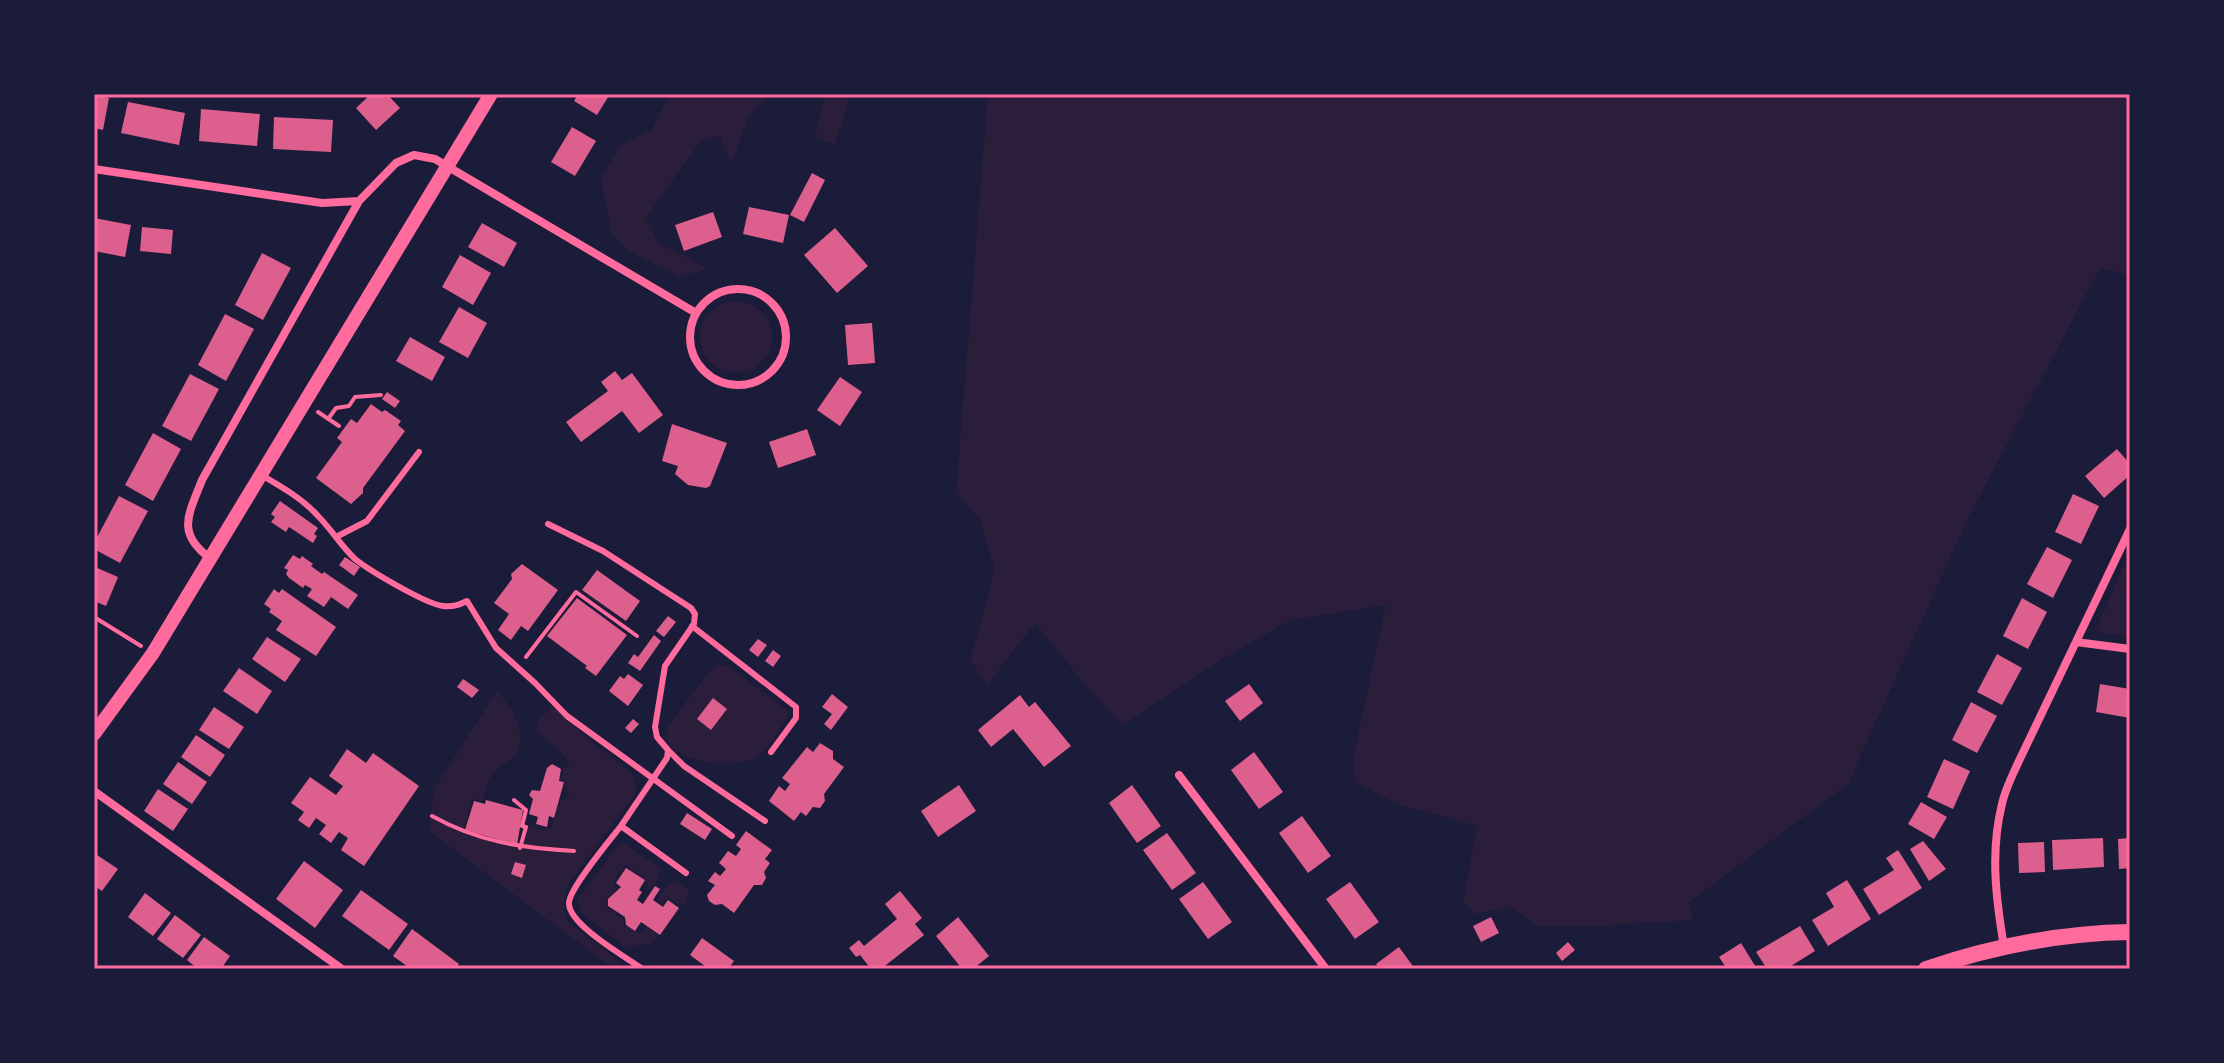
<svg xmlns="http://www.w3.org/2000/svg" width="2224" height="1063" font-family="Lora,serif">
<style>
.green{fill:#2a1e3b}
.building{fill:#dd5f8e}
.lines{fill:none;stroke-linecap:round;stroke-linejoin:round}
.path{stroke:#ff6b9d;stroke-width:4}
.service{stroke:#ff6b9d;stroke-width:6}
.minor{stroke:#ff6b9d;stroke-width:8}
.tertiary{stroke:#ff6b9d;stroke-width:14}
.secondary{stroke:#ff6b9d;stroke-width:16}
.neatline{fill:none;stroke:#ff6b9d;stroke-width:3}
</style>
<rect width="100%" height="100%" fill="#1b1b3a"/>
<!-- green -->
<path class="green" d="M675,94H772L749,115L731,165L720,136L701,141L646,217L658,243L709,269L680,276L628,251L611,233L601,178L621,145L652,129L664,105Z
M825,94H851L835,145L815,137Z
M988,94H2130V275L2100,268L1969,516L1848,784L1688,903L1694,920L1579,927L1538,926L1510,907L1475,914L1463,901L1477,826L1397,804L1355,782L1353,758L1386,605L1291,620L1224,658L1123,725L1087,687L1035,623L987,685L970,660L985,608L994,568L980,520L956,492Z
M700 337a36 36 0 1 1 72 0a36 36 0 1 1-72 0Z
M2130,552V637L2095,632Z
M718,665L728,666L786,709L788,713C784,726 767,751 756,758C735,770 660,763 667,731C670,720 701,683 710,671Z
M497,691C511,705 530,735 515,756C512,760 509,760 505,763C490,774 486,784 483,801L472,799L463,834L522,849L528,826L544,831L545,827L551,829L560,801L569,796L565,782L560,780L563,770L560,765L569,768C567,751 547,743 537,730L539,720L552,706L596,746L631,772L636,783L635,794L568,885C563,898 562,909 568,922L620,962L622,969H614L429,831L434,789Z
M623,843L661,868L656,884L664,889L674,881L690,890L683,907L667,897L662,903L658,900L664,890L654,883L650,889L645,879L625,865L612,884L617,888L607,901V907L623,919L625,926L640,934L646,927L659,936L652,944L634,945L629,950L581,913L577,900L616,847Z"/>
<!-- building -->
<path class="building" d="M371,94H387L400,108L376,130L356,108Z
M578,94H610L597,115L574,101Z
M94,95L109,98L103,130L94,128Z
M128,102L185,113L179,145L121,133Z
M201,109L260,114L257,146L199,141Z
M274,117L333,120L331,152L273,149Z
M572,127L596,141L575,176L551,162Z
M812,173L825,180L804,222L790,215Z
M749,207L789,215L783,243L743,234Z
M713,212L722,237L684,251L675,225Z
M94,218L131,225L125,257L94,251Z
M482,223L517,243L504,267L468,247Z
M142,227L173,230L171,254L140,251Z
M835,228L868,266L837,293L804,255Z
M262,253L291,268L263,320L235,305Z
M460,255L491,273L473,305L442,287Z
M459,307L487,323L468,358L439,342Z
M225,314L254,329L226,381L198,365Z
M872,323L875,363L848,365L845,325Z
M410,337L445,357L432,381L396,361Z
M615,371L622,380L632,373L663,415L639,433L622,411L581,442L566,422L608,391L601,382Z
M190,374L219,389L191,441L162,426Z
M840,377L862,392L840,426L817,410Z
M387,392L400,401L395,408L382,399Z
M371,404L382,412L385,410L401,421L398,425L405,431L363,488V493L351,504L316,478L342,442L337,438L351,419L357,423Z
M672,424L727,443L710,486L706,488L688,485L675,474L678,466L662,461Z
M807,429L816,455L778,468L769,442Z
M153,433L181,449L153,501L125,485Z
M2117,449L2130,464V475L2104,498L2085,476Z
M2073,494L2099,506L2081,544L2055,532Z
M119,496L148,511L120,563L94,549V543Z
M280,501L318,528L314,534L317,536L313,543L289,527L286,532L271,522L275,517L271,514Z
M2047,547L2072,560L2053,598L2027,584Z
M293,555L300,559L302,556L313,564L311,566L322,574L324,572L358,595L348,609L331,597L324,607L307,596L312,589L305,585L303,588L289,578L286,574L288,570L284,568Z
M345,557L360,567L354,576L339,565Z
M522,564L558,590L528,631L521,626L511,640L498,630L509,614L494,603L512,579L511,574Z
M95,567L118,577L106,606L94,601Z
M597,570L640,601L626,621L582,590Z
M274,589L279,593L282,589L336,627L316,656L276,630L282,621L269,612L271,609L264,604Z
M577,598L627,635L596,676L585,668L587,666L547,636Z
M2022,598L2047,612L2028,649L2003,636Z
M668,616L676,622L664,637L656,631Z
M654,635L661,641L640,671L628,663L634,654L638,657Z
M267,637L301,659L285,682L252,659Z
M758,639L767,645L758,657L749,650Z
M773,650L781,656L773,667L765,661Z
M1997,654L2022,668L2002,705L1977,692Z
M239,668L272,691L257,714L223,691Z
M628,674L643,685L628,706L609,691L620,676L624,679Z
M463,679L479,690L472,698L457,687Z
M1249,684L1263,703L1240,721L1225,701Z
M2100,684L2130,689V718L2096,712Z
M832,694L848,707L831,730L824,724L832,714L822,707Z
M1020,695L1029,707L1035,702L1071,746L1044,767L1013,729L991,747L978,730Z
M713,698L727,709L711,730L697,719Z
M1971,702L1997,716L1977,753L1952,740Z
M214,707L244,727L229,749L199,730Z
M633,719L639,724L631,733L625,728Z
M196,735L225,755L210,777L181,757Z
M820,743L833,751V759L844,767L824,794L825,801L820,808L813,807L806,816L801,812L794,821L769,801L779,786L785,791L790,784L782,778L807,747L813,752Z
M347,749L366,763L373,753L419,786L364,866L341,850L348,838L339,832L331,843L319,834L326,825L316,818L309,828L298,820L304,812L291,803L310,777L336,795L343,786L329,776Z
M1254,752L1283,792L1259,809L1231,770Z
M1944,759L1970,771L1953,809L1927,797Z
M178,762L207,782L192,804L163,784Z
M552,764L561,769L559,781L564,782L554,818L549,816L547,827L536,824L538,817L529,814L533,799L529,795L532,790L540,791L547,768Z
M959,785L976,811L938,837L921,811Z
M1132,785L1161,826L1137,843L1109,803Z
M158,789L188,809L173,831L144,811Z
M486,800L523,810L517,845L465,830L474,801L485,804Z
M1921,802L1947,817L1934,839L1908,824Z
M687,813L712,829L705,840L680,824Z
M1302,816L1331,856L1308,873L1279,833Z
M746,831L772,850L765,859L770,863L764,872L766,878L762,885H754L734,913L722,904L715,905L709,901L707,895L715,885L708,881L715,872L720,876L726,869L719,863L728,851L736,856L741,849L736,845Z
M1167,833L1196,873L1172,890L1143,850Z
M2103,838L2104,867L2053,870L2052,840Z
M2130,838V868L2119,869L2118,839Z
M1923,841L1946,869L1929,881L1910,849Z
M2044,842L2045,872L2019,873L2018,843Z
M1898,850L1922,888L1879,915L1863,889L1894,870L1886,858Z
M94,853L118,869L102,891L94,886Z
M304,861L343,890L315,928L276,899Z
M515,862L526,865L522,878L511,874Z
M626,868L645,880L639,890L642,892L637,900L643,904L655,886L660,889L653,900L663,907L668,900L679,908L660,935L641,922L635,931L626,925L625,917L608,906V899L621,887L616,883Z
M1847,880L1871,919L1828,946L1812,920L1834,907L1826,893Z
M1203,882L1232,922L1208,939L1179,899Z
M1350,882L1379,922L1355,939L1326,899Z
M361,890L408,924L389,950L342,916Z
M900,891L922,918L915,924L924,935L881,969H871L860,955L856,957L849,948L859,940L864,946L897,919L885,904Z
M145,893L171,913L153,936L128,917Z
M175,915L201,935L183,958L157,939Z
M958,917L989,956L973,969H962L936,936Z
M1491,917L1499,933L1481,942L1473,926Z
M1800,926L1815,951L1786,969H1767L1756,952Z
M412,929L459,964L456,969H411L393,956Z
M204,937L230,956L221,969H198L187,960Z
M702,938L734,961L728,969H709L690,955Z
M1568,942L1575,950L1562,961L1556,953Z
M1741,943L1757,969H1727L1719,957Z
M1399,947L1415,969H1379L1376,964Z"/>
<g class="lines">
<!-- path -->
<path class="path" d="M318,412L339,426
M328,419L336,408L349,406L355,397L381,395
M94,617L141,646
M526,657L576,592L637,636
M514,800L526,810L522,826L526,827L520,848
M432,816C479,842 521,848 574,851"/>
<!-- service -->
<path class="service" d="M263,476C282,487 303,499 318,516C332,530 341,546 355,559C370,571 426,604 443,606C453,607 459,605 467,601L496,648L535,683L567,716L732,836
M548,524L603,551L691,608L695,614L694,624L665,666L655,727L657,737L668,750L667,758L621,826L686,873
M336,537L367,521L419,452
M692,626L796,707V718L771,752
M668,750L684,766L765,821
M621,826C610,840 569,889 569,903C568,924 624,956 641,968"/>
<!-- minor -->
<path class="minor" d="M94,169L322,203L359,201L396,163L414,155L435,159L696,313
M690 337a48 48 0 1 1 96 0a48 48 0 1 1-96 0Z
M211,559C175,533 189,514 202,480L359,201
M2076,642L2130,649
M1179,775L1326,969
M94,791L342,969
M2004,947C1996,899 1990,852 2002,804C2005,790 2012,776 2018,763L2130,529"/>
<!-- tertiary -->
<path class="tertiary" d="M94,734L153,653L491,94"/>
<!-- secondary -->
<path class="secondary" d="M1926,969C1991,947 2061,933 2130,932"/>
</g>
<!-- border -->
<rect width="2224" height="1063" fill="none" stroke="#1b1b3a" stroke-width="192"/>
<rect x="96" y="96" width="2032" height="871" class="neatline"/>
</svg>
